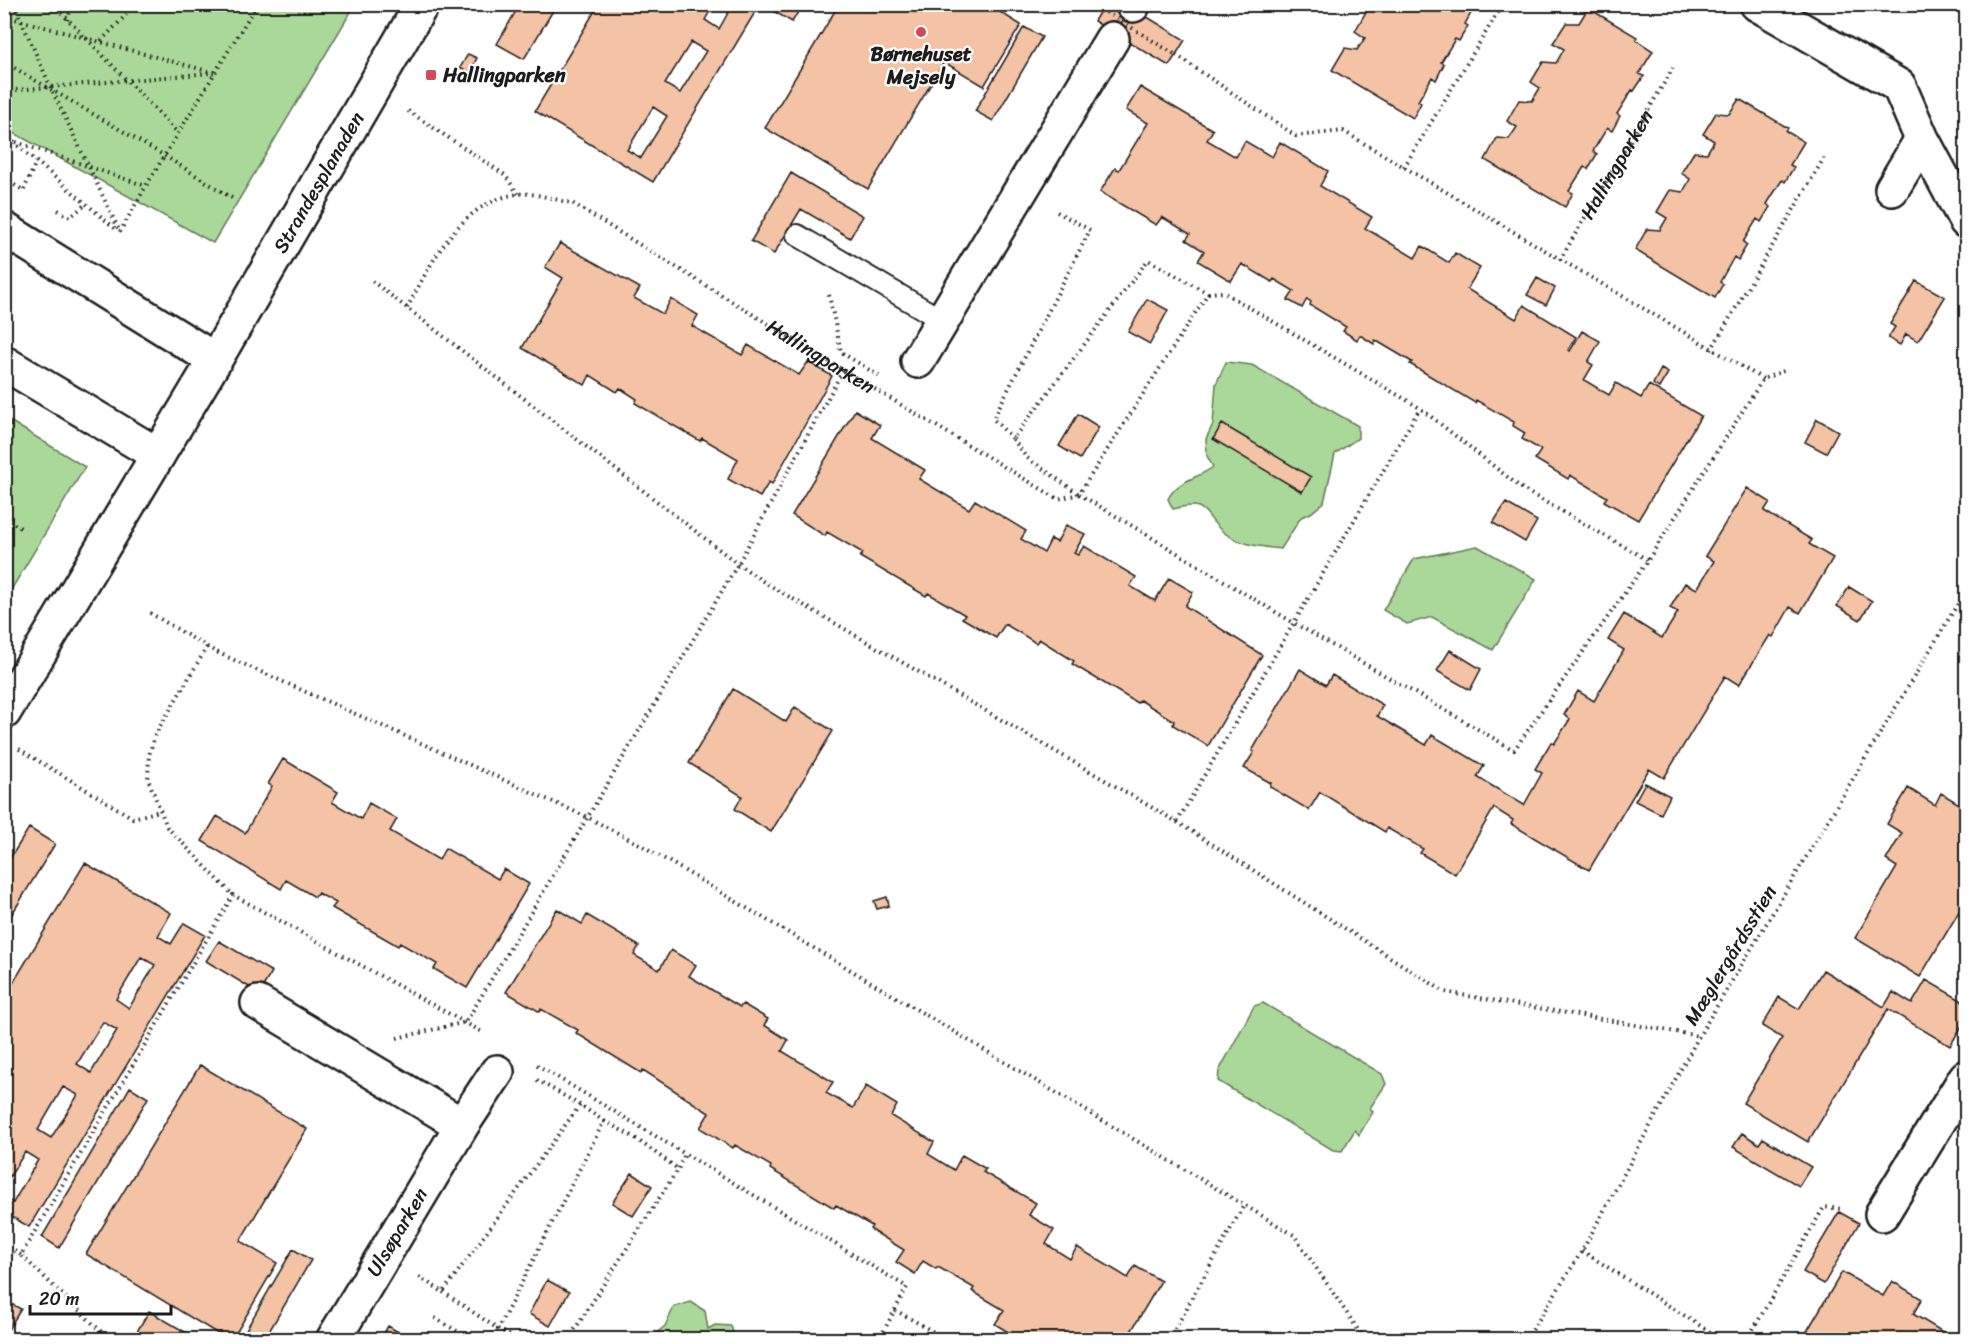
<svg xmlns="http://www.w3.org/2000/svg" width="1971" height="1344" font-family="Sriracha,sans-serif">
<style>
.green{fill:#aad898;stroke:#637a5a;stroke-width:1.5}
.building{fill:#f4c2a4;stroke:#1c1c1c;stroke-width:1.5;fill-rule:evenodd}
.lines{fill:none;stroke-linecap:round;stroke-linejoin:round}
.lane-casing{stroke:#1c1c1c;stroke-width:24}
.street-casing{stroke:#1c1c1c;stroke-width:38}
.secondary-casing{stroke:#1c1c1c;stroke-width:38}
.path{stroke:#1c1c1c;stroke-width:4;stroke-dasharray:1.5 4.5;stroke-linecap:butt}
.lane{stroke:#fff;stroke-width:20}
.street{stroke:#fff;stroke-width:33}
.secondary{stroke:#fff;stroke-width:33}
.path-bridge{stroke:#1c1c1c;stroke-width:4;stroke-dasharray:1.5 4.5;stroke-linecap:butt}
.poi-dot{fill:#d1495b;stroke:#fff;stroke-width:2}
.labels{text-anchor:middle;stroke-width:4.5;stroke-linejoin:round;paint-order:stroke}
.poi-label{font-size:20px;font-weight:bold;fill:#1c1c1c;stroke:#fff}
.street-label{font-size:20px;fill:#1c1c1c;stroke:#fff}
</style>
<rect width="100%" height="100%" fill="#fff"/>
<filter id="ink" filterUnits="userSpaceOnUse"><feTurbulence type="fractalNoise" baseFrequency=".0167" numOctaves="2"/><feDisplacementMap in="SourceGraphic" scale="12" xChannelSelector="R" yChannelSelector="G"/><feConvolveMatrix kernelMatrix="1 2 1 2 8 2 1 2 1" color-interpolation-filters="sRGB"/></filter>
<g filter="url(#ink)">
<!-- green -->
<path class="green" d="M4,5L5,4L355,5L213,243L5,128Z
M1226,362L1252,365L1358,426V438L1335,454L1324,502L1311,513L1301,517L1281,549C1264,547 1241,545 1226,534C1202,518 1212,498 1173,509L1168,499C1177,480 1197,479 1213,467L1207,456L1206,439L1213,424L1216,384Z
M5,418L85,467L5,600Z
M1477,546L1536,579L1493,650L1432,617L1407,624L1383,610L1414,559Z
M1263,1003L1382,1074L1386,1084L1370,1108L1373,1112L1359,1135L1355,1130L1342,1151L1333,1150L1218,1081L1219,1071L1254,1006Z
M691,1302L705,1311L708,1329L715,1325L731,1326L735,1339H649L665,1326L674,1307Z"/>
<!-- building -->
<path class="building" d="M520,4H557L524,59L497,44Z
M599,4H714L705,20L719,29L733,4H760L653,182L535,111ZM691,42L706,51L680,93L665,84ZM653,107L667,116L641,158L627,150Z
M779,4H803L792,22L775,12Z
M839,4H987L1021,25L984,86L944,62L868,189L765,128Z
M1104,4H1126L1185,40L1169,66L1094,21Z
M1385,4H1476L1465,24L1468,26L1459,41L1455,39L1441,62L1444,64L1436,80L1432,77L1418,101L1421,103L1413,118L1332,70L1345,48L1357,50L1365,38L1355,31L1367,10L1380,12Z
M1588,8L1637,37L1636,40L1653,51L1639,74L1644,76L1634,91L1632,90L1617,114L1620,116L1612,131L1607,128L1593,151L1597,154L1588,169L1584,167L1569,191L1573,193L1565,207L1485,160L1497,138L1509,139L1517,127L1507,121L1519,100L1532,101L1540,88L1531,82L1543,62L1556,63L1564,49L1553,43L1566,23H1579Z
M1024,27L1042,37L993,121L975,111Z
M468,54L477,58L469,73L460,68Z
M1140,87L1213,130L1207,140L1236,157L1245,141L1272,157L1280,142L1328,171L1320,186L1372,217L1365,228L1415,258L1422,246L1449,263L1455,253L1480,268L1467,289L1516,319L1524,305L1576,337L1568,350L1570,351L1582,331L1600,341L1588,362L1593,365L1584,380L1609,395L1616,383L1641,398L1649,385L1701,416L1638,520L1604,501L1607,497L1570,475L1568,479L1535,459L1541,450L1522,439L1525,433L1513,426L1514,422L1476,400L1475,403L1410,364L1412,362L1375,340L1374,344L1360,335L1357,340L1343,331L1346,327L1310,305L1311,302L1307,299L1302,308L1288,300L1294,291L1274,279L1272,282L1242,264L1231,281L1198,261L1204,251L1186,240L1190,234L1162,217L1156,225L1100,192L1115,168L1119,170L1148,123L1126,110Z
M1739,99L1788,128L1786,131L1804,142L1790,165L1794,167L1785,182L1782,180L1767,204L1770,207L1761,222L1757,219L1743,242L1747,245L1738,260L1734,257L1720,282L1723,284L1715,298L1635,250L1647,229L1660,230L1667,218L1657,212L1670,190L1683,192L1690,179L1681,173L1694,152L1707,153L1714,141L1703,134L1716,113L1729,114Z
M791,173L863,216L850,238L801,209L774,254L751,241Z
M560,243L640,288L634,298L663,314L671,299L698,315L692,326L742,355L748,345L799,375L808,362L832,376L772,484L769,482L760,497L728,479L738,459L702,438L700,441L635,403L637,399L620,388L617,392L590,375L585,385L522,348L563,278L545,267Z
M1537,278L1555,288L1546,305L1527,295Z
M1916,281L1945,297L1918,341L1906,334L1900,345L1888,338L1895,327L1890,324Z
M1147,299L1168,310L1150,344L1128,332Z
M1661,369L1668,373L1659,388L1653,384Z
M855,410L880,425L872,438L925,470L919,479L969,509L975,500L1026,531L1021,539L1044,553L1051,539L1057,542L1066,525L1085,534L1074,553L1078,555L1084,546L1136,577L1130,586L1155,601L1169,578L1193,592L1185,606L1262,655L1208,746L1173,725L1174,721L1140,700L1137,703L1072,664L1074,661L1039,639L1036,643L1005,624L996,638L962,618L965,615L928,593L926,596L860,557L863,553L827,532L825,536L792,515Z
M1078,414L1099,427L1080,459L1059,446Z
M1817,419L1838,431L1826,453L1805,442Z
M1222,424L1311,477L1302,492L1213,439Z
M1747,488L1770,502L1764,511L1812,540L1809,544L1833,558L1800,613L1790,607L1773,637L1770,635L1739,685L1725,676L1664,778L1649,769L1589,870L1511,824L1513,820L1494,808L1455,874L1420,853L1423,849L1387,828L1385,832L1320,792L1309,810L1270,787L1271,783L1244,768L1254,752L1252,751L1300,669L1326,685L1332,675L1383,705L1377,716L1426,745L1432,735L1484,766L1477,777L1524,805L1542,773L1535,769L1551,742L1554,744L1570,719L1564,715L1578,691L1594,701L1624,650L1608,640L1624,614L1662,638L1678,612L1670,608L1685,583L1697,589L1714,561L1705,556Z
M1506,503L1537,521L1525,542L1493,523Z
M1849,587L1872,601L1860,620L1837,606Z
M1450,650L1481,669L1470,690L1437,671Z
M733,689L786,722L795,707L833,731L771,832L735,809L742,796L689,763Z
M283,759L338,792L332,802L361,819L369,803L397,819L390,831L439,860L445,848L498,879L504,869L529,884L467,988L434,969L437,964L400,943L398,946L332,908L336,903L318,893L315,897L286,880L281,889L202,841L217,816L245,833L272,786L268,784Z
M1645,783L1670,796L1661,814L1635,801Z
M1908,788L1935,805L1941,793L1966,808V900L1920,977L1855,938L1897,867L1886,860L1902,833L1887,824Z
M29,828L55,844L4,927V868Z
M85,863L171,913L158,936L171,944L184,923L205,935L29,1227L4,1212V1197L13,1203L38,1160L25,1152L4,1186V998ZM141,957L155,965L129,1008L116,999ZM103,1022L117,1030L91,1073L77,1064ZM63,1087L78,1095L51,1138L38,1130Z
M887,897L889,906L877,909L874,901Z
M557,909L582,924L587,915L639,946L634,955L659,970L671,950L696,965L689,976L740,1007L743,1004L768,1019L764,1025L788,1040L782,1051L833,1082L826,1093L853,1108L866,1086L897,1105L891,1116L934,1142L928,1154L954,1170L962,1155L986,1169L983,1172L1036,1203L1029,1215L1054,1230L1046,1244L1070,1259L1077,1247L1128,1278L1135,1266L1161,1281L1126,1340H1021L995,1324L1004,1310L972,1291L974,1288L938,1267L936,1269L923,1261L915,1274L896,1262L904,1250L870,1229L872,1226L836,1205L834,1208L770,1169L771,1166L735,1145L733,1148L700,1128L709,1113L643,1070L641,1073L576,1033L578,1030L541,1009L540,1012L506,992Z
M219,941L272,972L259,993L206,961Z
M1823,970L1884,1007L1893,992L1912,1004L1926,980L1966,1003V1019L1950,1046L1888,1009L1808,1142L1743,1103L1782,1038L1762,1026L1779,997L1799,1009Z
M200,1065L307,1129L240,1241L277,1263L232,1340H228L86,1254Z
M130,1087L148,1098L59,1248L42,1237Z
M1742,1133L1759,1144L1763,1138L1811,1167L1799,1186L1733,1147Z
M632,1173L652,1186L633,1216L612,1203Z
M1839,1212L1859,1223L1824,1284L1803,1272Z
M293,1249L311,1260L264,1340H255L244,1333Z
M1842,1272L1883,1296L1892,1281L1922,1299L1913,1314L1956,1340H1807L1803,1338Z
M547,1280L569,1292L550,1326L529,1314Z
M4,1300L21,1309L4,1336Z
M149,1311L187,1333L183,1340H132Z
M388,1326L412,1340H380Z"/>
<g class="lines">
<defs>
<path id="lane" d="M797,235L942,320"/>
<path id="street" d="M1757,4L1899,86L1922,139L1966,221
M1133,5V4
M1892,189L1922,139
M918,361L1112,39
M258,1003L462,1125L333,1340
M462,1125L497,1072
M1882,1214L1966,1077"/>
<g id="secondary">
<path d="M4,229L215,360"/>
<path d="M4,363L158,455"/>
<path id="s3" d="M4,712L215,360L422,4"/>
</g>
</defs>
<!-- lane casing -->
<use href="#lane" class="lane-casing"/>
<!-- street casing -->
<use href="#street" class="street-casing"/>
<!-- secondary casing -->
<use href="#secondary" class="secondary-casing"/>
<!-- path -->
<g class="path">
<path d="M14,4L51,88L120,232"/>
<path d="M53,4L178,133"/>
<path d="M4,16L215,73"/>
<path d="M67,20L73,4"/>
<path d="M101,41L132,9L126,4"/>
<path d="M1176,55L1296,136L1343,131L1763,379"/>
<path d="M4,62L165,156L232,198"/>
<path d="M4,91L211,73"/>
<path d="M408,111L505,175L518,194"/>
<path d="M4,134L117,230"/>
<path d="M16,142L146,186"/>
<path d="M1404,167L1503,4"/>
<path d="M4,179L23,190"/>
<path d="M24,190L36,162"/>
<path d="M58,210L70,217L86,204"/>
<path d="M1057,212L1090,230L993,419L1013,439L1148,260L1208,293L1079,494L1294,623L1514,750L1648,560L1763,379L1786,370"/>
<path d="M120,232L146,186L257,4"/>
<path id="s1" d="M1560,260L1673,68"/>
<path d="M372,281L738,564L764,582L1177,822L1445,992L1699,1036"/>
<path d="M1208,293L1223,292L1420,408L1524,490L1648,560"/>
<path d="M829,295L841,352L879,376"/>
<path id="s2" d="M407,308C432,262 459,202 518,194C535,192 555,200 572,203L843,370L1058,499L1079,494"/>
<path d="M1711,350L1824,158"/>
<path d="M4,422L12,424"/>
<path d="M4,437L12,424"/>
<path d="M1013,439L1026,457L1079,494"/>
<path d="M4,517L22,529"/>
<path d="M150,613L214,651L587,817L643,846L1244,1205L1294,1235L1365,1340"/>
<path d="M207,647L155,735L149,755L148,779L167,827L233,895"/>
<path d="M19,749L133,818L160,811"/>
<path d="M1177,822L1420,408"/>
<path d="M397,1038L466,1022L738,564L843,370"/>
<path d="M537,1065L907,1287L879,1340"/>
<path d="M537,1080L580,1105"/>
<path d="M604,1121L632,1136L678,1169"/>
<path d="M4,1245L21,1255"/>
<path d="M1582,1251L1723,1340"/>
<path d="M419,1277L443,1292L580,1105L604,1121L498,1329L519,1340"/>
<path d="M443,1292L498,1329"/>
<path d="M895,1310L948,1340"/>
<path d="M435,1318L472,1340"/>
<path d="M110,1340L21,1255L233,895L484,1033"/>
<path d="M568,1340L678,1169L685,1154"/>
<path d="M1169,1340L1244,1205"/>
<path d="M1526,1340L1582,1251L1699,1036L1966,590"/>
<path d="M1747,1340L1824,1207L1842,1209"/>
</g>
<!-- lane -->
<use href="#lane" class="lane"/>
<!-- street -->
<use href="#street" class="street"/>
<!-- secondary -->
<use href="#secondary" class="secondary"/>
<!-- path-bridge -->
<path class="path-bridge" d="M1101,9L1176,55"/>
</g>
</g>
<!-- markers -->
<g class="poi-dot">
<circle cx="921" cy="32" r="6"/>
<rect x="425" y="69" width="12" height="12" rx="3"/>
</g>
<g class="labels">
<!-- poi labels -->
<g class="poi-label">
<text x="921" y="61">Børnehuset<tspan x="921" dy="23">Mejsely</tspan></text>
<text x="443" y="82" text-anchor="start">Hallingparken</text>
</g>
<!-- street labels -->
<g class="street-label">
<text dy="7" stroke="none"><textPath href="#s1" startOffset="111">Hallingparken</textPath></text>
<text dy="7" stroke="none"><textPath href="#s3" startOffset="616">Strandesplanaden</textPath></text>
<text dy="7" stroke="none"><textPath href="#s2" startOffset="513">Hallingparken</textPath></text>
<text transform="translate(1730 955) rotate(-59)" y="7">Mæglergårdsstien</text>
<text transform="translate(397 1232) rotate(-59)" y="7">Ulsøparken</text>
</g>
</g>
<!-- margin -->
<rect width="1971" height="1344" fill="none" stroke="#fff" stroke-width="24"/>
<rect x="12" y="12" width="1947" height="1320" fill="none" stroke="#1c1c1c" stroke-width="2" filter="url(#ink)"/>
<!-- scale -->
<path d="M30 1305v9h141v-9" fill="none" stroke="#1c1c1c" stroke-width="3"/>
<text x="39" y="1305" font-size="18" fill="#1c1c1c" stroke="#ffffff" stroke-width="4.5" paint-order="stroke">20 m</text>
</svg>
